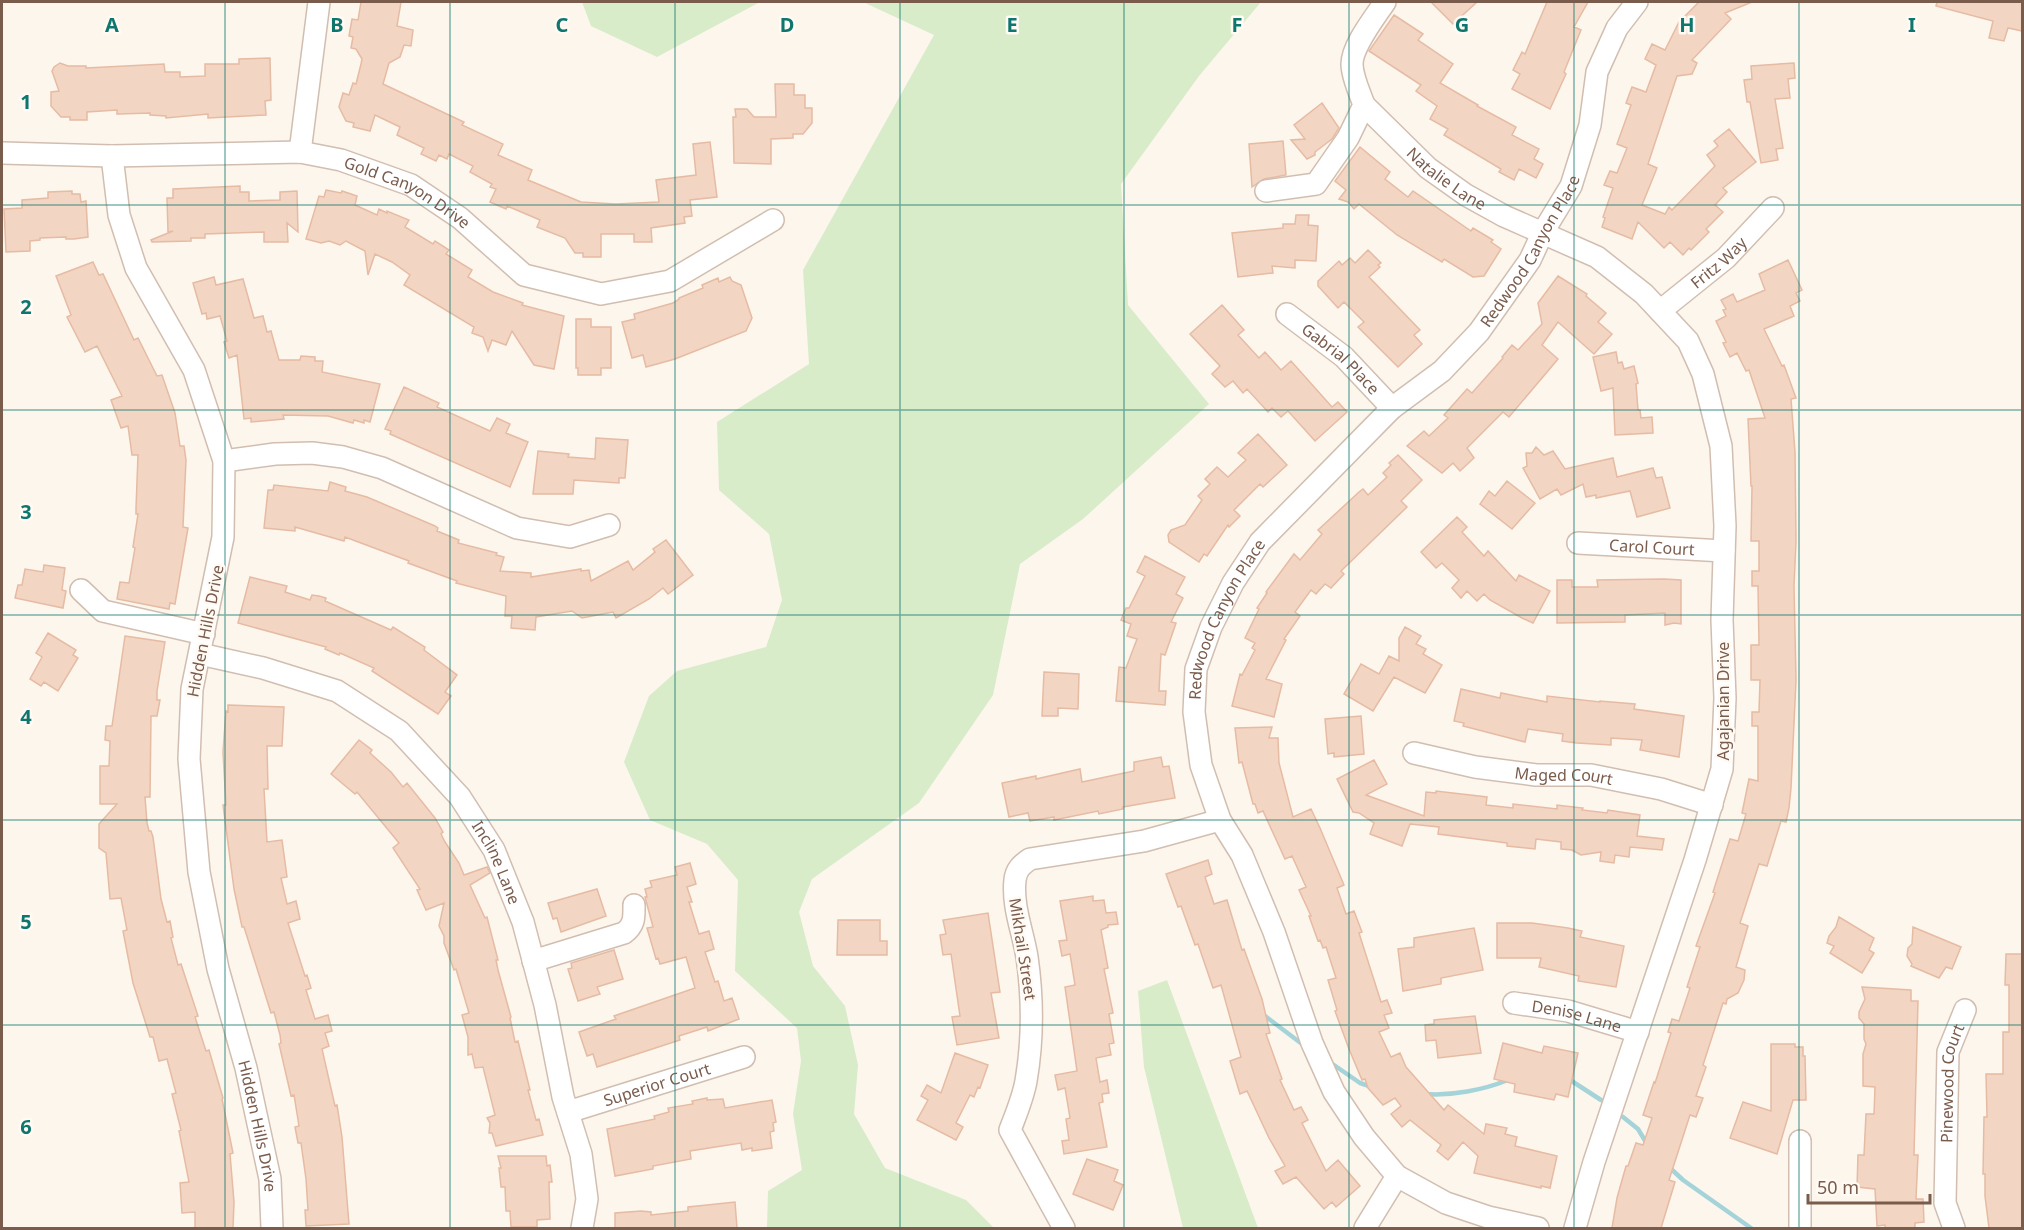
<svg xmlns="http://www.w3.org/2000/svg" width="2024" height="1230" font-family="'Noto Sans',sans-serif">
<style>
.green{fill:#d8ecc9}
.lines{fill:none;stroke-linecap:round;stroke-linejoin:round}
.stream{stroke:#a5d3da;stroke-width:4.5}
.building{fill:#f3d5c3;stroke:#e6bba3;stroke-width:1.5}
.minor-casing{stroke:#d1beb0;stroke-width:24}
.minor{stroke:#fff;stroke-width:21}
.grid{fill:none;stroke:#0f766e;stroke-width:1.5;stroke-opacity:0.55}
.labels{text-anchor:middle;stroke-width:5;stroke-linejoin:round;paint-order:stroke}
.street-label{font-size:16px;fill:#7a5c4d;stroke:#fffaf3}
.grid-label{font-size:20px;text-anchor:middle;font-weight:bold;fill:#0f766e;stroke:#fffaf3;stroke-width:5;stroke-linejoin:round;paint-order:stroke}
</style>
<rect width="100%" height="100%" fill="#fdf6ec"/>
<!-- green -->
<path class="green" d="M582,2H760L657,57L591,26Z
M863,2H1261L1199,76L1121,184L1128,305L1209,404L1083,519L1020,564L993,695L919,803L812,879L799,912L813,966L845,1006L858,1065L854,1114L885,1168L966,1200L994,1228H767L768,1191L802,1170L793,1114L801,1061L797,1028L735,971L738,880L707,844L650,820L624,762L649,696L677,671L766,647L782,600L769,534L719,490L717,422L809,364L803,270L934,35Z
M1167,980L1258,1228H1183L1144,1067L1138,991Z"/>
<g class="lines">
<!-- stream -->
<path class="stream" d="M1265,1016L1306,1047
M1331,1063L1360,1083L1372,1087
M1567,1078L1601,1100
M1425,1094C1452,1096 1483,1090 1508,1080
M1623,1117L1638,1129L1647,1144
M1669,1167L1683,1180L1751,1228"/>
</g>
<!-- building -->
<path class="building" d="M361,2H401L397,26L413,30L411,46L404,45L400,57L389,63L383,84L464,122L462,125L503,144L498,155L532,170L528,180L581,202L616,204L659,202L656,180L696,175L693,144L710,142L717,197L690,200L692,216L684,217L685,223L651,228L652,242H634V234H601V257H583V253H575L565,238L537,227L540,220L507,206L506,209L490,202L496,189L490,187L492,184L470,172L473,166L449,154L447,159L439,155L436,161L421,154L424,148L397,135L400,127L375,115L370,131L353,127L354,123L346,121L339,107L343,93L349,95L353,83L356,84L361,64L362,59L356,49L351,48L353,37L349,36L352,19L358,20Z
M1431,2H1477L1453,24Z
M1547,2H1588L1574,27L1581,30L1564,72L1566,74L1550,109L1512,89L1520,74L1513,70L1522,52L1525,54Z
M1699,2H1752L1725,13L1731,19L1692,60L1697,63L1692,74L1677,76L1648,164L1657,168L1642,205L1665,214L1669,207L1672,210L1715,166L1707,155L1718,146L1714,141L1729,129L1756,162L1723,188L1727,192L1715,205L1723,212L1706,229L1709,232L1691,250L1689,248L1683,255L1670,242L1664,248L1638,222L1632,239L1602,227L1605,218L1603,217L1613,188L1604,185L1610,171L1617,173L1627,148L1617,144L1631,105L1626,103L1632,87L1646,92L1656,65L1645,59L1652,44L1665,50L1679,22Z
M1937,2H2022V31L2008,28L2004,41L1989,38L1993,21L1936,6Z
M1394,15L1423,34L1418,40L1453,64L1440,83L1478,105L1477,106L1516,127L1512,135L1539,149L1534,159L1543,164L1536,178L1519,169L1514,180L1499,172L1501,169L1444,135L1448,129L1430,119L1437,106L1416,91L1421,85L1369,51Z
M270,58L271,100L265,101L266,115L208,118V114L166,118V116L150,115V113L119,114H117V110L87,112V120H70V117H61L51,106V92L59,91L52,71L54,67L60,63L68,66H86V68L164,64L165,72H180V77L205,76V64H239V59Z
M1794,63L1795,78L1788,79L1790,98L1775,99L1783,148L1776,149L1778,160L1761,163L1750,102H1747L1744,80L1752,79L1751,66Z
M775,84H794V95H805V108H812V123L803,134H793V138L771,139V164L734,163L733,117H736L735,109H747L754,117H776Z
M1322,103L1339,128L1332,139L1315,152V155L1307,159L1291,140L1305,139L1294,125Z
M1283,141L1286,175L1264,179L1252,187L1249,144Z
M1360,147L1390,172L1385,179L1408,197L1413,191L1471,231L1473,228L1493,240L1491,242L1501,249L1484,276L1473,277L1444,259L1442,262L1397,235L1359,204L1354,209L1348,202L1339,199L1346,190L1335,181Z
M240,186V192H249V201L280,200V192L297,191L298,232L287,223L288,242H264V232L205,234V238H191V241L152,242L151,240L173,231L168,232L167,198H173V189Z
M326,190L341,193L342,191L357,196L355,205L377,215L379,209L387,213V211L409,220L405,227L433,244L435,241L449,250L446,254L472,270L468,277L493,292L523,303L522,305L564,316L554,369L534,365L512,331L506,345L492,340L488,351L483,337L472,333L474,327L404,285L410,275L392,262L375,254L368,275L365,251L346,241L340,245L329,241L321,243L306,239L319,196L324,197Z
M72,191V194H80L81,202L86,201L88,237L74,239H66V237L40,238V240L30,241V251L6,252L4,209L22,208V200L48,198V192Z
M1296,215H1309L1308,225L1318,226L1316,261L1295,260V268L1272,266L1273,273L1238,277L1232,233L1283,228V224H1295Z
M1368,250L1381,263L1378,265L1380,267L1369,277L1420,330L1414,335L1422,344L1398,367L1358,327L1364,322L1344,302L1338,308L1318,286V281L1339,261L1342,265L1350,258L1355,263Z
M1788,260L1802,290L1796,293L1800,301L1790,306L1794,316L1764,329L1782,366L1784,365L1796,398L1791,399L1795,452L1796,541L1794,586L1796,680L1791,788L1789,808L1786,822L1781,821L1767,866L1759,864L1740,923L1748,926L1736,967L1745,970L1744,980L1738,993L1727,999L1726,1004L1723,1003L1703,1065L1706,1067L1696,1096L1703,1098L1696,1117L1690,1115L1669,1180L1675,1182L1661,1228H1612L1617,1198L1626,1166H1628L1636,1143L1643,1145L1652,1118L1643,1115L1654,1082L1655,1083L1671,1033L1668,1032L1672,1019L1679,1021L1690,988L1687,987L1700,947L1696,946L1715,893L1713,892L1730,839L1738,841L1746,814L1742,813L1749,779L1758,781V726H1752V712H1759L1760,680H1751V645H1759L1758,586H1752V571H1759V541H1751L1752,486H1751L1748,419L1765,418L1749,370L1746,371L1737,353L1730,357L1723,343L1726,342L1716,321L1726,316L1723,310L1726,309L1721,300L1733,294L1737,302L1765,290L1759,274Z
M93,262L99,275L103,274L134,340L138,338L157,376L162,375L175,413L180,446H184L186,460L183,527L188,528L175,604L170,603L169,609L117,599L120,582L129,583L135,548L133,547L138,514H136V508L138,455H132L128,426L121,428L111,400L122,396L97,346L85,352L67,317L71,315L56,276Z
M1558,276L1587,294L1586,296L1606,313L1598,322L1612,334L1594,354L1558,322L1542,345L1558,359L1509,417L1503,412L1467,448L1474,458L1460,471L1453,463L1442,473L1407,446L1424,431L1429,436L1448,418L1444,415L1467,389L1472,393L1503,358L1502,357L1512,345L1518,350L1542,324L1538,303Z
M214,277L216,285L243,279L254,318L263,316L267,332L271,331L279,360H300L301,356L315,357V361H323L322,372L380,384L370,422L364,420V423L354,420L353,423L328,416L283,415L284,419L251,422V418L244,419L237,355L229,358L224,342L227,341L220,316L207,319L206,313L202,314L193,283Z
M730,277L732,281L741,285L752,318L746,331L675,359L646,367L643,355L632,358L622,322L635,319L634,314L673,303L679,299V298L703,288L702,285L718,278L719,282Z
M1222,305L1244,330L1238,335L1259,358L1265,352L1281,370L1291,361L1332,407L1338,402L1347,412L1315,441L1288,411L1281,417L1272,408L1268,412L1247,389L1243,393L1233,381L1225,387L1212,374L1220,366L1190,334Z
M576,319H591V327H611V368H601V375H578V368H576Z
M1616,352L1618,363L1622,362L1624,369L1634,366L1638,383L1636,384L1638,410H1640L1641,418L1652,417L1653,433L1615,435L1613,388L1601,391L1593,357Z
M404,387L439,403L437,407L490,431L497,418L510,424L506,433L528,442L510,487L390,434L391,431L385,429Z
M1258,434L1287,465L1263,487L1260,484L1234,510L1240,516L1229,527L1228,525L1207,556L1204,554L1199,562L1169,542L1168,535L1171,530L1185,525L1202,500L1198,496L1210,484L1205,479L1217,467L1228,477L1246,460L1238,453Z
M596,438L628,440L625,478H619V483L574,480L573,494H533L538,451L569,454L568,457L595,459Z
M1536,447L1544,455L1553,451L1565,469L1613,458L1617,477L1653,468L1656,478L1662,477L1670,508L1637,517L1630,491L1596,498V495L1586,497L1583,484L1561,495L1557,489L1540,499L1523,468L1527,466L1526,453H1532Z
M1398,455L1422,480L1401,501L1407,507L1341,571L1344,574L1331,588L1325,584L1316,594L1311,590L1295,612L1300,616L1284,639L1286,640L1266,679L1282,684L1274,717L1232,706L1240,674L1242,675L1255,650L1252,648L1255,643L1245,638L1259,609L1257,608L1267,593L1266,592L1294,554L1300,560L1322,534L1318,530L1359,492L1363,489L1368,495L1387,477L1383,473L1391,465L1389,463Z
M1507,481L1535,503L1512,529L1480,504L1489,491L1495,496Z
M330,482L346,487L345,491L367,497L435,526L438,528L437,531L459,540L458,543L497,553L496,555L504,557L500,571L531,573V577L581,569V571L589,570L591,581L628,561L633,570L655,552L653,549L666,540L693,575L668,594L663,588L649,599L616,618L613,612L582,618L572,611L536,617L535,630L511,628L512,616H505L506,596L456,583L457,581L408,563L409,561L345,537L344,541L295,527V531L264,528L268,490H273L274,485L328,491Z
M1457,517L1467,527L1462,532L1484,556L1488,551L1516,581L1519,575L1550,591L1533,623L1522,618L1490,600L1484,594L1477,601L1467,591L1461,598L1452,588L1459,580L1442,563L1436,568L1421,552Z
M1145,556L1185,577L1176,594L1183,598L1171,622L1176,623L1165,655L1161,654L1159,691H1166L1165,705L1116,701L1119,667L1126,668L1137,639L1127,636L1131,624L1121,620L1126,608H1129L1145,576L1137,572Z
M44,565L65,568L62,590L66,591L63,608L15,598L18,585H22L25,569L43,572Z
M250,577L287,586L285,592L310,600L312,595L319,596L326,598L325,601L391,630L393,627L425,647L424,650L457,675L445,692L451,696L438,714L372,671L374,668L340,653L339,655L325,649L326,647L238,623Z
M1664,579L1681,580V624L1674,623L1665,625V613L1625,615V622L1557,623V580H1572V587H1598L1597,580Z
M1405,627L1421,636L1416,644L1426,649L1423,654L1442,665L1425,693L1394,677L1373,711L1344,694L1361,664L1379,674L1389,656L1399,661V638Z
M48,633L76,650L73,655L78,658L58,691L44,682L41,686L30,679L42,657L36,653Z
M125,636L165,642L157,691V700H160L157,716H151L150,797H145L147,823L149,831H151L153,837L161,899L167,922L170,921L173,937L171,938L178,965L181,964L198,1016L195,1017L206,1051L209,1050L223,1098L222,1099L233,1153L230,1154L234,1202L233,1228H195V1212L182,1213L180,1183L189,1182L179,1131L181,1130L172,1094L176,1093L167,1059L159,1061L153,1037H150L133,983L123,931L127,930L121,898L110,899L106,853L99,848V824L117,804H100V766H109L110,741L105,740L106,726H112Z
M1044,672L1079,674L1078,709L1058,708V716H1042Z
M1461,689L1500,698L1501,693L1547,702V696L1600,702V701L1635,704L1634,709L1684,716L1679,757L1640,750L1642,740L1611,738V745L1577,743L1562,741L1563,734L1528,729L1525,742L1463,726L1464,723L1454,721Z
M228,705L284,707L282,746H267L268,789H264L267,842L282,840L287,877L281,878L287,904L296,901L300,919L288,923L305,976L307,975L311,988L306,990L315,1019L328,1015L332,1031L325,1033L329,1046L322,1049L335,1106L337,1105L342,1137L349,1224L306,1226L305,1210H308L306,1179L301,1143H298L295,1127L299,1126L294,1095L291,1096L279,1044L281,1043L280,1035L274,1012L271,1013L244,927H242L234,889L223,805H226L223,752L226,711L228,712Z
M1361,716L1364,754L1334,757V753L1328,754L1325,719Z
M1272,727L1269,738H1278L1279,763L1293,817L1311,809L1320,828L1344,885L1337,888L1346,914L1354,911L1362,932L1359,933L1381,1002L1387,1000L1392,1013L1384,1015L1389,1028L1379,1032L1391,1057L1400,1053L1406,1067L1444,1110L1448,1105L1484,1134L1486,1124L1507,1128L1505,1134L1517,1137L1515,1146L1557,1156L1550,1188L1541,1186V1188L1474,1173L1478,1156L1463,1142L1448,1160L1437,1151L1441,1145L1410,1120L1402,1127L1391,1114L1401,1106L1395,1098L1383,1105L1368,1088L1365,1079L1362,1080L1349,1049L1335,1011L1337,1010L1328,980L1336,978L1326,947L1323,948L1320,940L1318,941L1309,916H1311L1299,890L1306,887L1292,856L1285,859L1263,811L1258,813L1255,804H1253L1242,762L1239,763L1235,728Z
M359,740L372,750L370,753L391,772L403,787L407,783L435,818L443,832L441,834L445,842L459,863L464,875L487,867L490,873L470,885L485,918L487,917L498,960H496L498,970L511,1017L510,1018L515,1042L518,1041L530,1090H528L536,1120L539,1119L543,1135L496,1146L492,1133H489L490,1123L487,1118L495,1115L483,1067L475,1068L472,1054L468,1055V1037L462,1015L469,1013L456,969L454,970L444,943V936L439,926L444,903L426,910L417,890L420,889L393,848L399,843L357,792L355,794L331,774Z
M1161,757L1163,767L1169,766L1175,798L1123,807V809L1099,814L1098,811L1054,820V817L1030,821L1028,813L1009,817L1002,783L1036,776V779L1080,769L1082,782L1134,771V762Z
M1374,760L1387,784L1366,795L1424,816L1426,792L1436,793V791L1487,797L1486,805L1513,808V804L1557,809V805L1583,808L1582,810L1607,813L1608,810L1640,815L1637,836L1664,839L1662,850L1630,847L1629,857L1615,855L1614,863L1600,861L1601,852L1581,855L1572,850L1561,849V842L1536,839L1535,849L1507,846V843L1438,834L1439,827L1410,824L1402,846L1370,834L1374,823L1359,813L1353,812L1337,779Z
M1208,860L1212,874L1205,877L1214,904L1227,900L1242,950L1244,949L1262,999L1270,1033L1266,1034L1282,1079L1280,1080L1294,1110L1301,1107L1308,1120L1302,1123L1326,1171L1338,1160L1360,1186L1336,1207L1332,1202L1324,1209L1296,1177L1283,1184L1275,1171L1285,1166L1269,1138L1247,1091L1240,1094L1230,1061L1241,1057L1221,985L1213,988L1198,944L1195,945L1181,906L1178,907L1166,874Z
M690,863L696,884L687,887L692,902H689L699,934L709,931L714,949L705,952L715,982L718,981L724,1001L732,998L739,1019L708,1031L707,1027L679,1036L680,1040L597,1067L593,1054L587,1056L579,1032L616,1019L614,1016L695,988L686,957L660,964L658,958L656,959L647,928L653,927L645,897H647L645,889L652,887L650,881L677,875L675,867Z
M597,889L606,916L561,932L557,918L553,919L548,903Z
M1093,896V901L1104,900L1106,913L1116,912L1118,924L1108,925V927L1101,930L1108,968L1104,969L1113,1013L1109,1014L1114,1043L1109,1044L1111,1055L1096,1058L1100,1082L1107,1080L1109,1093L1102,1094L1103,1102L1099,1103L1107,1147L1064,1154L1062,1141L1069,1140L1066,1119L1070,1118L1065,1088L1058,1090L1055,1075L1077,1071L1065,987L1075,985L1070,954L1062,956L1059,941L1067,940L1060,901Z
M988,913L1000,992L991,993L999,1038L957,1045L952,1017L960,1016L951,954L943,955L940,935L946,934L943,920Z
M1839,917L1874,938L1869,950L1874,953L1862,973L1830,953L1834,946L1827,943L1829,936L1836,927Z
M838,920H880V941H887V955H837Z
M1497,923H1532L1568,928L1582,931L1580,937L1624,946L1616,987L1578,981L1579,976L1539,967L1541,958H1497Z
M1913,927L1961,947L1952,969L1946,967L1939,978L1911,966L1912,964L1907,956L1908,948L1912,944Z
M1474,928L1483,970L1441,978V984L1403,991L1398,949L1414,947V938Z
M614,950L623,979L597,987L600,994L578,1001L568,969L572,968L571,963Z
M2006,954H2022V1228H1989L1985,1196V1174H1983L1984,1117H1987L1986,1074H2003V1032H2009V985H2005Z
M1862,987L1911,990V1001H1918L1914,1155H1918L1916,1199H1923L1924,1222L1915,1223V1228H1885V1225L1877,1226L1875,1189L1857,1187L1858,1155H1864L1866,1114H1874L1875,1087L1863,1086V1054L1866,1044L1864,1039V1024L1859,1018V1012L1865,999Z
M1475,1016L1481,1053L1438,1058L1436,1040L1426,1041L1425,1025L1434,1024V1020Z
M1503,1043L1542,1053L1544,1046L1578,1053L1568,1097L1556,1094L1554,1100L1514,1092L1515,1084L1494,1079Z
M1771,1044H1795V1047H1803V1056H1805L1806,1100H1793L1777,1154L1730,1138L1743,1102L1771,1111Z
M955,1053L988,1065L980,1088L978,1087L974,1097L970,1095L956,1123L963,1127L956,1140L917,1120L928,1100L921,1096L927,1085L941,1093Z
M707,1098V1100L723,1099L725,1108L772,1100L776,1122L773,1123L774,1131L770,1132L772,1148L752,1151V1148L742,1150L741,1143L690,1151L691,1159L653,1166V1169L615,1176L607,1129L655,1119L654,1116L669,1112L668,1108L693,1104L692,1101Z
M498,1156H546L547,1166L550,1165L552,1182H549L550,1219L537,1220V1227H511L510,1211H506L505,1187H501L499,1168H501Z
M1087,1159L1118,1170L1114,1181L1123,1185L1113,1210L1073,1194Z
M735,1202L737,1228H615V1213L641,1211L651,1212V1215L688,1211V1207Z"/>
<g class="lines">
<defs>
<g id="minor">
<path id="s1" d="M1364,105L1428,168L1466,195L1504,216L1597,257L1644,294L1688,341L1703,374L1721,446L1725,526L1722,620L1725,698L1722,769L1695,860L1594,1162L1575,1228"/>
<path d="M300,152L319,2"/>
<path id="s2" d="M2,153L112,156L300,152L341,160L411,185L460,218L524,275L601,294L670,281L773,220"/>
<path id="s3" d="M112,156L119,215L136,268L194,370L224,461L223,537L192,689L189,759L199,872L218,969L246,1068L270,1179L272,1228"/>
<path d="M1266,191L1316,184L1348,138L1364,105C1360,93 1352,77 1352,64C1352,46 1375,17 1385,2"/>
<path id="s4" d="M1660,311L1726,258L1773,208"/>
<path id="s5" d="M1287,314L1344,357L1392,408"/>
<path d="M224,461L275,454L312,453L343,457L382,468L517,528L570,537L609,525"/>
<path id="s6" d="M1578,543L1724,551"/>
<path d="M81,590L103,611L204,634"/>
<path id="s7" d="M200,654L263,668L337,691L399,731L460,797L494,850L523,922L545,1005L563,1097L581,1154L587,1199L582,1228"/>
<path id="s8" d="M1414,753L1475,767L1536,775H1591L1661,789L1712,805"/>
<path d="M533,961L624,933C635,925 634,917 634,905"/>
<path id="s9" d="M1514,1003L1568,1011L1638,1032"/>
<path id="s10" d="M568,1112L744,1057"/>
<path d="M1800,1141V1228"/>
<path d="M1064,1228L1010,1130C1016,1114 1023,1098 1026,1081C1033,1040 1033,999 1027,957C1023,932 1012,906 1015,880C1016,870 1021,865 1030,859L1144,841L1220,820"/>
<path d="M1365,1228L1397,1176"/>
<path id="s11" d="M1538,1228L1488,1217L1446,1203L1397,1176L1364,1137L1334,1092L1312,1043L1274,932L1242,855L1220,820L1201,765L1194,712L1196,669L1211,627L1233,583L1260,542L1392,408L1442,371L1479,332L1530,260L1543,232L1571,186L1590,125L1597,72L1617,28L1637,2"/>
<path id="s12" d="M1954,1228L1945,1203L1948,1052L1965,1010"/>
</g>
</defs>
<!-- minor casing -->
<use href="#minor" class="minor-casing"/>
<!-- minor -->
<use href="#minor" class="minor"/>
</g>
<!-- grid -->
<path class="grid" d="M225,2V1228M450,2V1228M675,2V1228M900,2V1228M1124,2V1228M1349,2V1228M1574,2V1228M1799,2V1228M2,205H2022M2,410H2022M2,615H2022M2,820H2022M2,1025H2022"/>
<g class="labels">
<!-- street labels -->
<g class="street-label">
<text dy="6" stroke="none"><textPath href="#s1" startOffset="111">Natalie Lane</textPath></text>
<text dy="6" stroke="none"><textPath href="#s2" startOffset="414">Gold Canyon Drive</textPath></text>
<text dy="6" stroke="none"><textPath href="#s11" startOffset="1250">Redwood Canyon Place</textPath></text>
<text dy="6" stroke="none"><textPath href="#s4" startOffset="76">Fritz Way</textPath></text>
<text dy="6" stroke="none"><textPath href="#s5" startOffset="70">Gabrial Place</textPath></text>
<text dy="6" stroke="none"><textPath href="#s6" startOffset="74">Carol Court</textPath></text>
<text dy="6" stroke="none"><textPath href="#s11" startOffset="764">Redwood Canyon Place</textPath></text>
<text transform="translate(205 631) rotate(-79)" y="6">Hidden Hills Drive</text>
<text transform="translate(1723 701) rotate(-90)" y="6">Agajanian Drive</text>
<text dy="6" stroke="none"><textPath href="#s8" startOffset="152">Maged Court</textPath></text>
<text dy="6" stroke="none"><textPath href="#s7" startOffset="381">Incline Lane</textPath></text>
<text transform="translate(1023 949) rotate(81)" y="6">Mikhail Street</text>
<text dy="6" stroke="none"><textPath href="#s9" startOffset="64">Denise Lane</textPath></text>
<text dy="6" stroke="none"><textPath href="#s10" startOffset="93">Superior Court</textPath></text>
<text dy="6" stroke="none"><textPath href="#s12" startOffset="147">Pinewood Court</textPath></text>
<text dy="6" stroke="none"><textPath href="#s3" startOffset="1004">Hidden Hills Drive</textPath></text>
</g>
</g>
<g class="grid-label">
<text x="112" y="32">A</text>
<text x="337" y="32">B</text>
<text x="562" y="32">C</text>
<text x="787" y="32">D</text>
<text x="1012" y="32">E</text>
<text x="1237" y="32">F</text>
<text x="1462" y="32">G</text>
<text x="1687" y="32">H</text>
<text x="1912" y="32">I</text>
<text x="26" y="109">1</text>
<text x="26" y="314">2</text>
<text x="26" y="519">3</text>
<text x="26" y="724">4</text>
<text x="26" y="929">5</text>
<text x="26" y="1134">6</text>
</g>
<!-- border -->
<rect width="2024" height="1230" fill="none" stroke="#7a5c4d" stroke-width="6"/>
<!-- scale -->
<path d="M1808 1194v9h122v-9" fill="none" stroke="#7a5c4d" stroke-width="3"/>
<text x="1817" y="1194" font-size="18" fill="#7a5c4d" stroke="#fffaf3" stroke-width="4.5" paint-order="stroke">50 m</text>
</svg>
